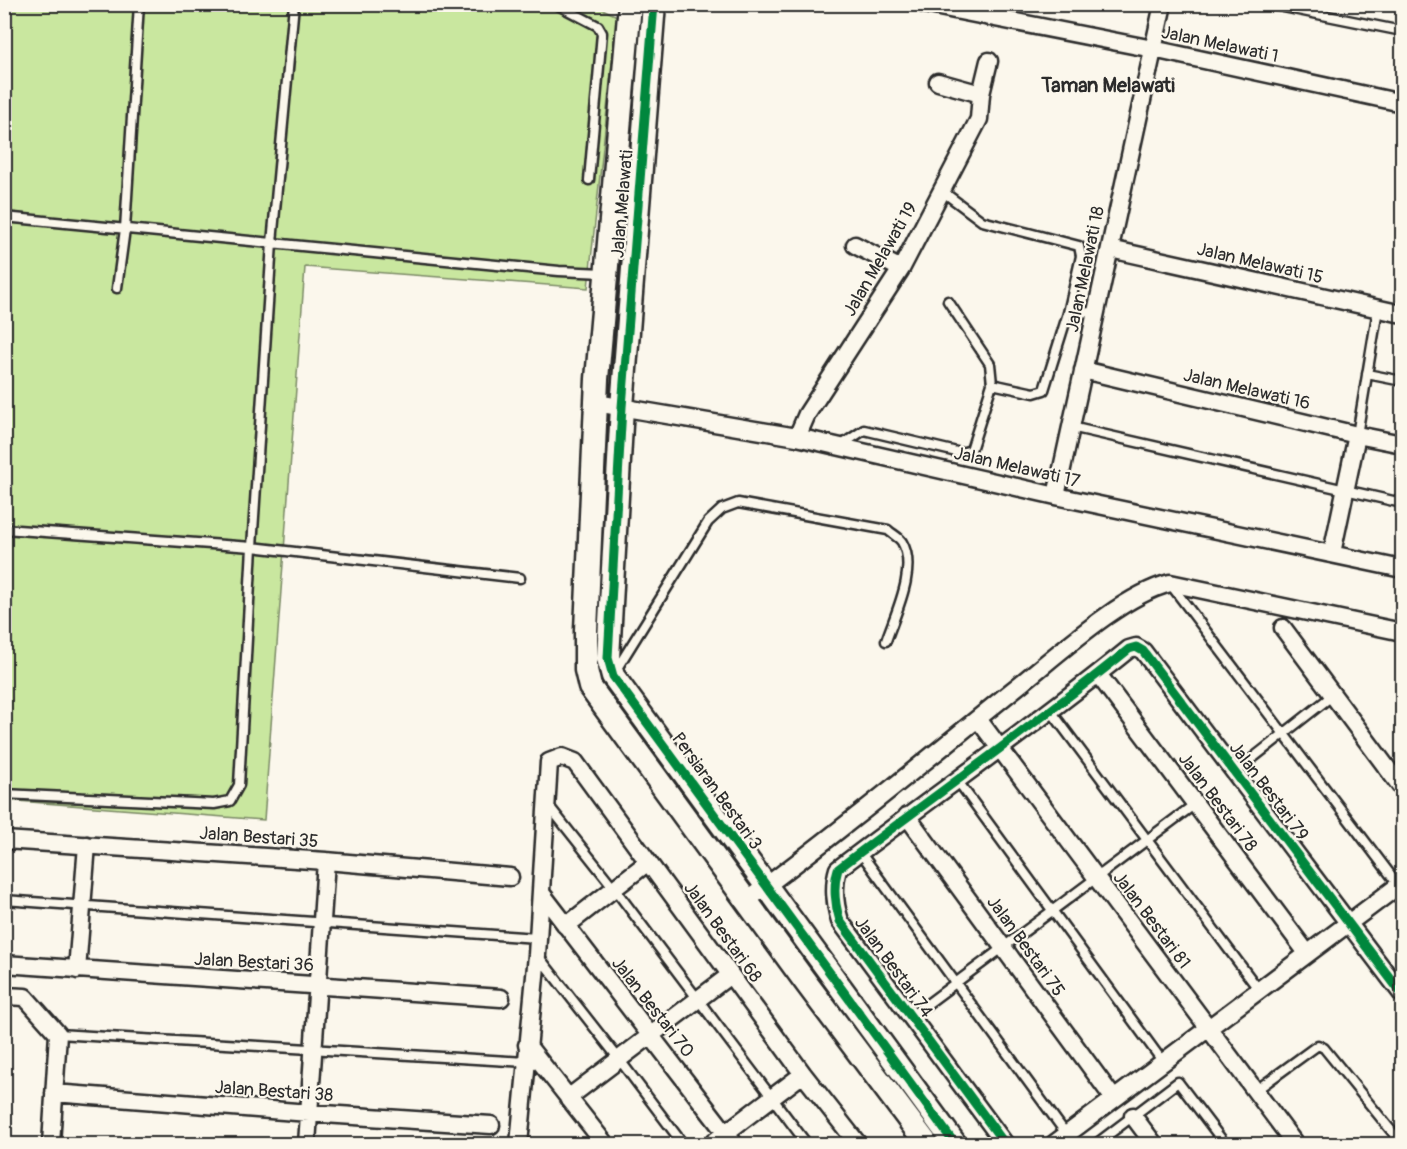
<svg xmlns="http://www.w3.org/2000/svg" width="1407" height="1149" font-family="Pangolin,sans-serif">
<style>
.green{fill:#c9e79f;stroke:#7a8965;stroke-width:1.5}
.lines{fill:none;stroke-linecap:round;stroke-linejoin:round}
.lane-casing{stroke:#2b2b2b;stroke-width:13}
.street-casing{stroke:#2b2b2b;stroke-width:21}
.secondary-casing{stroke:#2b2b2b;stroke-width:27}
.lane{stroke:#fbf7ec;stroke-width:8}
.street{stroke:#fbf7ec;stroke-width:16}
.secondary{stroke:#fbf7ec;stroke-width:22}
.cycleway-casing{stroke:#fbf7ec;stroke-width:13}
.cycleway{stroke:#00873e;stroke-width:9}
.labels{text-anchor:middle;stroke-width:4.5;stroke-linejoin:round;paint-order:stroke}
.street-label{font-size:18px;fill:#2b2b2b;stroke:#fbf7ec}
.neighbourhood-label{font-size:20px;font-weight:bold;fill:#2b2b2b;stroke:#fbf7ec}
</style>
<rect width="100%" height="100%" fill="#fbf7ec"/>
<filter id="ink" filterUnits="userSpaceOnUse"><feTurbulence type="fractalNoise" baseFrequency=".0167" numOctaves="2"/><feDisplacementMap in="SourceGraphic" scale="12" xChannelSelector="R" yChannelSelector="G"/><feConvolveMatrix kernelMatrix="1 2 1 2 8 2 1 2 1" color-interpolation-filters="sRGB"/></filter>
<g filter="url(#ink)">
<!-- green -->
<path class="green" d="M592,4L617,16L588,288L305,267L264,820L5,800L4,5Z"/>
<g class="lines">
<defs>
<path id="lane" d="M556,4L598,26L602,33L589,180
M1268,4L1402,31
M942,191L982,221L1079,246L1081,256L1068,313L1044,390L1034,393L992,384
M4,217L559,271L604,273
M117,288L125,229L139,4
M1068,313L1097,312
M1367,374L1402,381
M1071,427L1402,503
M1357,435L1378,309
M840,446L864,430L961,453L971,450L992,384L990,364L948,301
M4,529L252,547L520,578
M1171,585L1399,886
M616,670L708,522L722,509L738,503L888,530C892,534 899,537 902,542C918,569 895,614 886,641
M1051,711L1259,990
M1235,772L1333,695
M957,780L1163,1062
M4,794L214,804L230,801L239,785L252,547L272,243L294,4
M549,806L614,888L807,1144
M860,852L1067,1135
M4,900L537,938
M539,957L619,1059L683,1144
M910,1017L1195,804
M58,1034L526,1062
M1255,1091L1318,1045L1324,1048L1402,1144
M1096,1144L1178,1082L1225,1144"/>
<path id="street" d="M924,4L1153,49L1402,103
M981,94L989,61
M855,245L901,269
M1110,249L1402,314
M1083,370L1357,435L1402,444
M596,403L797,437L1056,496L1402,569
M797,437L807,414L901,269L979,119L981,94L938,82
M1056,496L1163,4
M1332,553L1357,435
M1283,628L1402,788
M1098,674L1307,953
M978,719L1295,1144
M907,816L1114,1099
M4,840L326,861L510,877
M542,894L734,1144
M746,901C837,834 925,761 1013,690C1055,657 1120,596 1170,583L1402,632
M566,926L648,862
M4,964L501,998
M77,970L87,845
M4,996L25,997L58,1034L51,1144
M527,1045L605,1144
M54,1093L309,1113L491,1125
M568,1098L730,975
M1133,1116L1154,1144
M307,1144L326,861
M519,1144L537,955L549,762L562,757L575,762L803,1074L858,1144
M711,1144L803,1074
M1005,1144L840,921C835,905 833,885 838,869C935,795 1034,726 1129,649L1136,647L1143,651L1402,994
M1054,1144L1402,883"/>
<path id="secondary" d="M630,4L597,379L586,630V670L590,687L807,984L927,1144
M654,4L622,407L608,658L613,676L955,1144"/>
</defs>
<!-- lane casing -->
<use href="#lane" class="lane-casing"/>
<!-- street casing -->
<use href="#street" class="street-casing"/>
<!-- secondary casing -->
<use href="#secondary" class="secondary-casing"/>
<!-- lane -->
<use href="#lane" class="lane"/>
<!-- street -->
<use href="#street" class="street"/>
<!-- secondary -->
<use href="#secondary" class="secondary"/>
<defs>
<path id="cycleway" d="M654,4L622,407L608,658L613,676L955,1144
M1005,1144L840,921C835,905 833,885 838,869C935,795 1034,726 1129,649L1136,647L1143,651L1402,994"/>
</defs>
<!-- cycleway casing -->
<use href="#cycleway" class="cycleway-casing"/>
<!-- cycleway -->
<use href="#cycleway" class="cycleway"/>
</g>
</g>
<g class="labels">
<!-- street labels -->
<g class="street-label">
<text transform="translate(1220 44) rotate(12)" y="6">Jalan Melawati 1</text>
<text transform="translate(622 204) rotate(-85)" y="6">Jalan Melawati</text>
<text transform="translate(880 259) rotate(-60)" y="6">Jalan Melawati 19</text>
<text transform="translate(1260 263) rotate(13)" y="6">Jalan Melawati 15</text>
<text transform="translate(1085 269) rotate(-78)" y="6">Jalan Melawati 18</text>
<text transform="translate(1247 389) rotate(13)" y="6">Jalan Melawati 16</text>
<text transform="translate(1017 467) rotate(13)" y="6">Jalan Melawati 17</text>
<text transform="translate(717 791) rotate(54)" y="6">Persiaran Bestari 3</text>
<text transform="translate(1269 791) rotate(53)" y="6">Jalan Bestari 79</text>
<text transform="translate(1218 802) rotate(53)" y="6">Jalan Bestari 78</text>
<text transform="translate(259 837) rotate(4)" y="6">Jalan Bestari 35</text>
<text transform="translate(1152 920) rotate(53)" y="6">Jalan Bestari 81</text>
<text transform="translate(723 932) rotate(54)" y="6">Jalan Bestari 68</text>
<text transform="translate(1026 946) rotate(54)" y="6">Jalan Bestari 75</text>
<text transform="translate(254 962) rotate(3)" y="6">Jalan Bestari 36</text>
<text transform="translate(894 967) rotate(54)" y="6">Jalan Bestari 74</text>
<text transform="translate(653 1007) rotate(52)" y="6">Jalan Bestari 70</text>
<text transform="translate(274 1091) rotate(4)" y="6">Jalan Bestari 38</text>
</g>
<!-- neighbourhood labels -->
<g class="neighbourhood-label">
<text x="1108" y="92">Taman Melawati</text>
</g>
</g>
<!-- margin -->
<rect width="1407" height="1149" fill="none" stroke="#fbf7ec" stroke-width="24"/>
<rect x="12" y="12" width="1383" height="1125" fill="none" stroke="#2b2b2b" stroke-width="2" filter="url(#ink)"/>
</svg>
